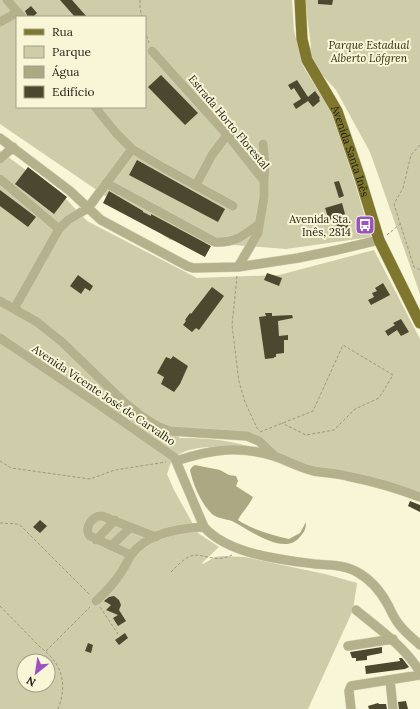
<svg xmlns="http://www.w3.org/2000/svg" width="420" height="709" font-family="Lora,serif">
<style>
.green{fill:#cfcca9;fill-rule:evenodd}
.water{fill:#aba883}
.building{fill:#4b482f}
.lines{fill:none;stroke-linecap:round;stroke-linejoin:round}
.minor-casing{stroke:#d6d3b8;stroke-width:10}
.major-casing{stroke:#d6d3b8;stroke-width:12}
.path{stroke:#9b9983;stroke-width:1;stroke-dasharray:3 2;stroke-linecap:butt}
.minor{stroke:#b4b18c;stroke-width:9}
.major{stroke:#80772e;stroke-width:11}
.labels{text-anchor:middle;stroke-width:4;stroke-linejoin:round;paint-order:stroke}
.park-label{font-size:11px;font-style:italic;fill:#2e2a0a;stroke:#f9f6d7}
.street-label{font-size:11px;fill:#1f1e13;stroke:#f9f6d7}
.poi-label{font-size:11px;fill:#1f1e13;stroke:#f9f6d7;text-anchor:end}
</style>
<rect width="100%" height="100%" fill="#f9f6d7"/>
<!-- green -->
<path class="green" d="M0,0H292L294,31L303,66L331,111L354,180L371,237L286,249L170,240L0,124ZM17,17H145V107H17Z
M305,0H420V294L370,152L336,90L307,58L311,46Z
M0,151L67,200L87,221L197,278L279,275L374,250L420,339V496L316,469L292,461L254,441L180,430L179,438C203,438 226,439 250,447C228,447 189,443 173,459C170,463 169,469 167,474L174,490L198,533L219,547L202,563L203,564L215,557L223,556L245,557L325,574L357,583L353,610L308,709H0ZM24,661H48V685H24Z"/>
<!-- water -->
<path class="water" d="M195,465L220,470L229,475L236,476L238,481L236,486L253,497C249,506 242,512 238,520C253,530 272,535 289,539L300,533L306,522C306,530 304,532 299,538C283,556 248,529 232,521C226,519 216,518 212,514C201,503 193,485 190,470L192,467Z"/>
<!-- building -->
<path class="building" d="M60,0H72L87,17H75Z
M318,0H333L332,5L318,4Z
M31,6L37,13L33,17H28L25,11Z
M161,75L198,113L185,125L148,87Z
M297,80L308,97L315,91L320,98L319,99L320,101L313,107L308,101L296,109L293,104L301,99L294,88L291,90L288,85Z
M137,160L225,209L218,222L129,175Z
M28,167L67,197L54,214L15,184Z
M339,181L344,196L339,198L334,182Z
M0,190L36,217L28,227L0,206Z
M109,191L143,211V212L151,216V214L211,246L205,257L103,203Z
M342,203L345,214L342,215L345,226L348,225L350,233L338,237L336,230L338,229L334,218L329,220L325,208Z
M267,273L282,278L279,286L264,280Z
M78,275L93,286L90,291L85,288L81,294L70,286Z
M383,283L390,295L371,305L368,300L374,297L372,293L377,291L375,288Z
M212,287L224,296L199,330L196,328L192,332L183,325L186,321L185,320L190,313L191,314Z
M265,313H272V316L292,315L293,318L278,321L279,336L288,335V340H284V353L276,354V357H274V358L265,359L259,317L266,316Z
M401,319L409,332L401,336L397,330L388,336L385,331L395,325L393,323Z
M173,356L188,366L180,384L174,392L161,384L164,377L157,373L166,357L171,359Z
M410,501L420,505V512L408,506Z
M40,520L47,526L40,533L33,527Z
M109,597L114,596L119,600L121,605L119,610L126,621L118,626L113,618L118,615L106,610L111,605L104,601Z
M125,633L128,638L119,645L115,640Z
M88,643L93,645L91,653L85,651Z
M382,647V653L367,656V660L356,661V658H352L350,652Z
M399,658H402L409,667L405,669L366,674L365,666L400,661Z
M406,701L408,709H399L398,702Z
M378,703L379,704H386L387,709H369L368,706Z"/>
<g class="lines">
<defs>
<path id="minor" d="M7,0L22,17
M0,22L18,12
M152,51L230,138L264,181V197L258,233L238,267
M95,107L116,133L132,149L164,168L233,206
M0,138L70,191L101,220L187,266L193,268L238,267L298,258L337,250L379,240
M263,144L265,164L264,181
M0,159L13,147
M0,179L59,229
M106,183L215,242C235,243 243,236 259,224
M196,185L212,155L227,135
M0,301L37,322L62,342L124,402L143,417L157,426L170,431L247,436L259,441L276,457
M14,309L59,229L68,220L88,208L132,149
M0,338L92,400L174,457L176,461L204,527C228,554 281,560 315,564C329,565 345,565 357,572C370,579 381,592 388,605C391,611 394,618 398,623C404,632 413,638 420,645
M176,461C212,449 240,445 277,457C290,462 301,468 314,471C325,473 336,473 347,476C372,481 397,488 420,497
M96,540L115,520
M111,546L131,527
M131,555L90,536C83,528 93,515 102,516L156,537
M96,601C106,592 115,582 122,571C125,566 128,560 131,555C147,533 179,528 204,527
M356,610C379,629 404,646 420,672
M348,646L393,639
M390,680L393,709
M351,709L349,691L351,686L420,675"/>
<g id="major">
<path id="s1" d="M300,0L302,39L307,60L337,111L360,178L379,240L420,323"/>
</g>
</defs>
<!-- minor casing -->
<use href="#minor" class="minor-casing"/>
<!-- major casing -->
<use href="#major" class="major-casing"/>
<!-- path -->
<path class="path" d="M140,0V8L142,17
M145,31L149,43
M420,145L411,155L403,188L394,204L414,267L420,270
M387,235L400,224
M237,276L232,325L239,382L245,402L257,428L260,431
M260,432L313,411L343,345L393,375L379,398L355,409L334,430L306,435L282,423
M0,461L11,468L90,479L115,470L166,462
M0,523L17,524L21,526L90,595
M171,572C177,566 183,559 191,556C203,552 214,564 232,555
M0,606L40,647C62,663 68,684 58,709
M100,607L118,634
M46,651L90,607"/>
<!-- minor -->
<use href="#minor" class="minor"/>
<!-- major -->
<use href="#major" class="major"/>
</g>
<!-- icons -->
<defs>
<symbol id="bus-square" viewBox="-11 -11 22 22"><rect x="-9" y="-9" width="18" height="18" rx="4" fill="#9d52c4" stroke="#f9f6d7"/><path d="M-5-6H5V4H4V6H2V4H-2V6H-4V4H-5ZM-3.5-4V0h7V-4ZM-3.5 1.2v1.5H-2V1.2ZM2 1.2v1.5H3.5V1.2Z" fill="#fff"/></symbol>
</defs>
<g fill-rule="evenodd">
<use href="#bus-square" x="354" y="214" width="22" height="22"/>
</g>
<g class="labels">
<!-- park labels -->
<g class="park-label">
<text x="369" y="49">Parque Estadual<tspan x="369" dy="13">Alberto Löfgren</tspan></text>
</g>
<!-- street labels -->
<g class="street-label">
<text transform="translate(229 122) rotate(50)" y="4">Estrada Horto Florestal</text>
<text dy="4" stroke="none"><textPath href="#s1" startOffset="162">Avenida Santa Inês</textPath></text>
<text transform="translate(104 395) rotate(34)" y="4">Avenida Vicente José de Carvalho</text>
</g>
<!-- poi labels -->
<g class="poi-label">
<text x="351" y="223">Avenida Sta.<tspan x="351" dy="13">Inês, 2814</tspan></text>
</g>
</g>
<!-- legend -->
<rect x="16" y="16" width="130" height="92" fill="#f9f6d7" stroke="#a2a089"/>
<rect x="24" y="29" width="20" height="6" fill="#80772e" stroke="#a2a089"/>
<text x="52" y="36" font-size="12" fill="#1f1e13">Rua</text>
<rect x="24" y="46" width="20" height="12" fill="#cfcca9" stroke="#a2a089"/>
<text x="52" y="56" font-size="12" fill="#1f1e13">Parque</text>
<rect x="24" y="66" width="20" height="12" fill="#aba883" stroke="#a2a089"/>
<text x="52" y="76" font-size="12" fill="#1f1e13">Água</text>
<rect x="24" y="86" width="20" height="12" fill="#4b482f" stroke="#a2a089"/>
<text x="52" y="96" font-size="12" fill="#1f1e13">Edifício</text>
<!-- north arrow -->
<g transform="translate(36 673) rotate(210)"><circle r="19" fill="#f9f6d7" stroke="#a2a089"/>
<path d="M0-3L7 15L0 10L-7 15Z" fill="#9d52c4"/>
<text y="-6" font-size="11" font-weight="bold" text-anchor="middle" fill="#1f1e13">N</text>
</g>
</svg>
